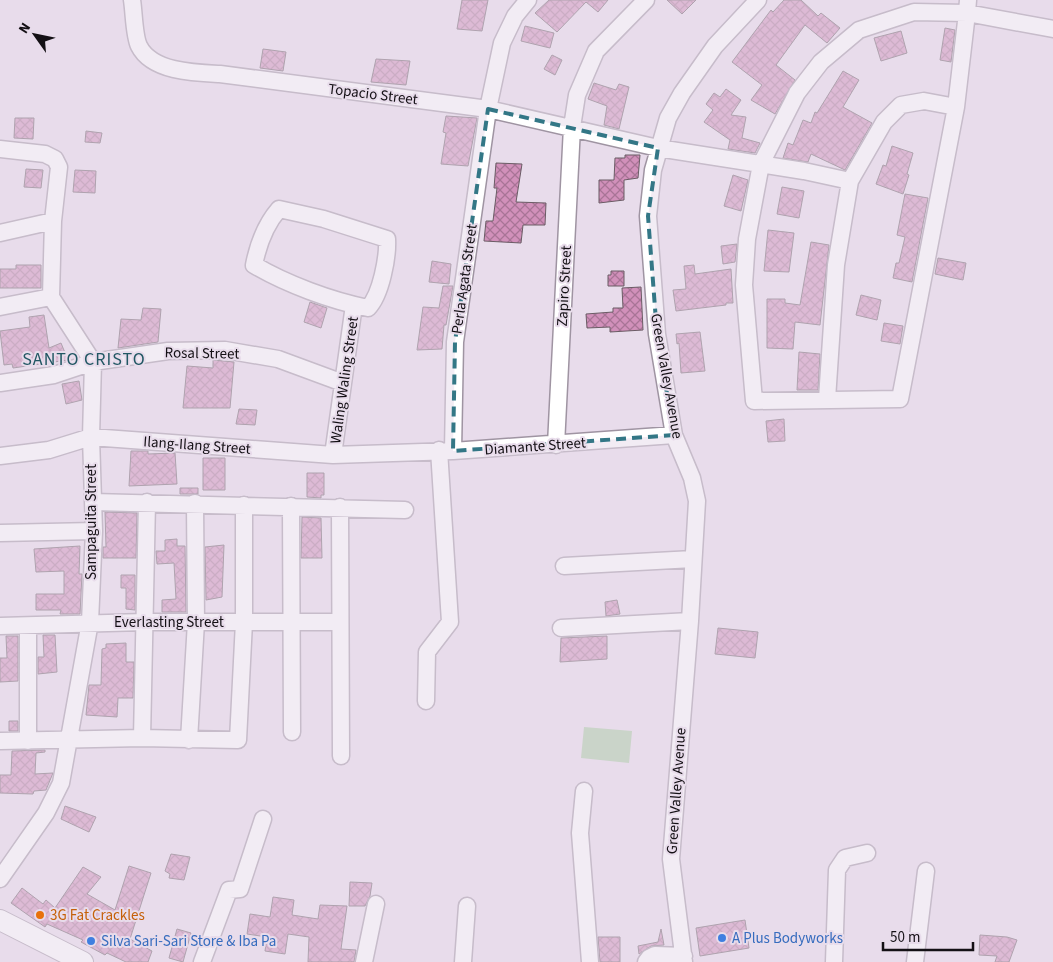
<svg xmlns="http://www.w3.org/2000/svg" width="1053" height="962" font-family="'Source Sans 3',sans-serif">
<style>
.grass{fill:#a7c9a0}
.building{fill:url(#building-cross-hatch);stroke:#6b5c65}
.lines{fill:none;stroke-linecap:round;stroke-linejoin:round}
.minor-casing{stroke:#9f94a2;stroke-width:19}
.major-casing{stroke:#9f94a2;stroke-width:22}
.minor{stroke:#fff;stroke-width:16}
.major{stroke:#fff;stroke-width:20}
.marked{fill:none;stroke:#337786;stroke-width:4;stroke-dasharray:10 6;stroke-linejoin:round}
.food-dot{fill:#e8710a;stroke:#e8dceb;stroke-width:2}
.shop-dot{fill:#3f7fe0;stroke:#e8dceb;stroke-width:2}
.labels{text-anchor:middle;stroke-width:4;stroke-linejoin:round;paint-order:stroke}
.street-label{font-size:15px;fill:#141015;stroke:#e8dceb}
.food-label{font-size:15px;fill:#c56008;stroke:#e8dceb;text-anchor:start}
.shop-label{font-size:15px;fill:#366cbe;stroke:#e8dceb;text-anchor:start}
.quarter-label{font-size:18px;letter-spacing:1px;fill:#215763;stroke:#e8dceb}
</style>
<defs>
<pattern id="building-cross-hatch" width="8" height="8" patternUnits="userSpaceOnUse" patternTransform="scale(1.25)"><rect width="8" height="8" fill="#d190ba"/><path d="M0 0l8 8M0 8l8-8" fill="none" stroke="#a87496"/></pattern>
</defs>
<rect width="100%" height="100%" fill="#e8dceb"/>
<!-- grass -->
<path class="grass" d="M584,727L632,731L629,763L581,758Z"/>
<!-- building -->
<path class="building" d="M462,0H488L482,31L457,29Z
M549,0H608L598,12L586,2L557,32L535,13Z
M667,0H696L682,14Z
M784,0H801L818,16L821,13L840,28L827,43L805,25L776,65L795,80L775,114L751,100L762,85L732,62L771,10L773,12Z
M525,26L554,33L550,48L521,41Z
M945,28L955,30L951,62L940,60Z
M901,31L907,53L881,61L874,38Z
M263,49L286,52L283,71L260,68Z
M552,55L562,60L555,75L544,69Z
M376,59L410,61L406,85L371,82Z
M843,71L859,80L843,107L872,123L845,170L811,154L808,162L783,158L788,143L793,145L803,120L811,123L815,112L817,113Z
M594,83L616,90L619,84L629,87L619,129L604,125L607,106L588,99Z
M726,89L741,100L731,115L746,117L742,138L760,143L755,153L728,149L730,140L704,122L713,110L706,104L714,93L720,97Z
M446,116L477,118L468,166L441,164L446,133L443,132Z
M15,118H34L33,139L14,138Z
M86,131L102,133L100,143L85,142Z
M892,146L913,153L907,174L909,175L903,194L876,184L883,165L886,166Z
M625,155H640L638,178L624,180V200L599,203V180H614L615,158H625Z
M496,163L522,164L516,202L546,203L545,225H523L521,243L484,241L486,221H493L497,188H494Z
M26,169L43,170L41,188L24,187Z
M75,170L96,171L95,193L73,192Z
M733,175L748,180L741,211L724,206Z
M782,187L804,191L799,218L777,214Z
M905,194L928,198L912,282L893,278L896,263H899L905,237L897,235Z
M768,230L794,233L789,272L764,271Z
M811,242L829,245L820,325L795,322L793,349L767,348V299H785V303L800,305Z
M737,244L735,262L723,264L721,246Z
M938,258L966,263L963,280L935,274Z
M432,261L451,264L449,284L429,282Z
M16,265H41V288H0V269H16Z
M694,265L695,274L731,269L733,303H726V305L676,311L673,290L686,289L684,266Z
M611,271H624V286H608V275H611Z
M443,286H453L446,325H444L442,349L417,350L423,307L439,308Z
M641,287L643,330L610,332V327L587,328L586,314L613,312V308H623L622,288Z
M861,295L881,300L877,320L856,315Z
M310,302L327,308L321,328L304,322Z
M143,308L161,309L158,342L118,348L121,319L141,320Z
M44,315L49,348L61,343L68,360L13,368L12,364L4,365L0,331L30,327L29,317Z
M884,323L903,326L900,344L881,341Z
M700,332L705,371L681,373L679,343L677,344L676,334Z
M799,352L820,354L818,390H797Z
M213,360L234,362L230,408H183L187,366L213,368Z
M79,381L82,400L66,404L62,384Z
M239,409L257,410L255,425L236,424Z
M784,419L785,441L768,442L766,421Z
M131,451H148V454L175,453L177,484L129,486Z
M203,458H225V490H203Z
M307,473H324V495H321V498L307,497Z
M180,488H198V494H180Z
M105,512L137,513L136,558H103V547H106Z
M302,517L321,518L322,558H301Z
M177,539V546H185L186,612H162V600L176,599L174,563L157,564L156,551H165V540Z
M224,545L222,597L206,600L205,547Z
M80,546L79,574H82L80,614H60L61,610H36V594H64V571L36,572L34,549Z
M121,575H135V610L126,609V588H121Z
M617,600L620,614L606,616L605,602Z
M718,628L758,632L755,658L715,654Z
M43,635H55L57,672L38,674V657H44Z
M6,636H18V681L0,682V658H7Z
M607,636V659L560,662L561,638Z
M126,643V662H134L133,698H118L117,717L86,715L89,685H101L102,649L106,648V644Z
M9,721H18V731H9Z
M45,750V752L36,753L35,774L53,773L46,790L34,791L33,794L0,793V775H11L12,751Z
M65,806L96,817L89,832L61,819Z
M171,854L190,857L184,880L169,878L170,874L165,871Z
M129,866L151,873L130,939L152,951L148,962H126L107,953L105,955L81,942L83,940L47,924L45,927L11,903L22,888L43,904L46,900L55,908L83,867L101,877L87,894L115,910Z
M350,882L372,883L370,896L365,906H349Z
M273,897L294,900L292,915L318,919L320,905L347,906L341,949L356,950L354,962H308L309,937L288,934L285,954L265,951L267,937L247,934L250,914L270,917Z
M745,920L749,948L700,956L696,928Z
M177,929L191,933L183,962L169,958Z
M661,929L664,945L651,946L639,954L638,946L658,942Z
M980,935L1007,937L1017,940L1009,962H995L997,956L979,955Z
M598,937H620V962H600Z"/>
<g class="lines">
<defs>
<path id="minor" d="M132,0C134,12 134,36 139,46C152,72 195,73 220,74L488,109L658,148L804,171L850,181
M968,0L967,13L956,107L900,399L754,401L744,285L747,239L761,164L797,93L821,62L859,30L914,12L967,13L1053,29
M0,149L45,154L55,159L59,167L53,221L51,297L93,362L91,437L94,531L90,622L61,783L46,813L0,879
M279,209L324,219L387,239C388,257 381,295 368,308C332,301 286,284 254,265C258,245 265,225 279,209Z
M0,233L53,221
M0,307L51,297
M0,383L54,375L93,362L168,351L225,350L278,359L343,383
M827,399L836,265L850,181L884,122L901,105L924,101L956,107
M556,445L572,127L577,95L596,51L646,0
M453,451L455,342L488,109L502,43L515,16L528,0
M333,455L354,305
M0,456L49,450L91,437L333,455L453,451L674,435
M93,502L405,510
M291,506L292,732
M340,507L341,756
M0,533L94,531
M564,566L693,559
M0,626L144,622H339
M28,626V741
M561,628L690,621
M426,701L427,652L450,622L439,450
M142,738L147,502
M189,740L196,622L195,503
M0,741L142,738L238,740L244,622V505
M584,791L580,833L590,962
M202,962L229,890L240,889L263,819
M364,962L376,904
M463,962L467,906
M646,962L649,958L655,955L684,956
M684,962L671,859L690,621L697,501L692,478L674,435L657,334L648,216L653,170L668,118L682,93L715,46L758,0
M834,962L837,870L845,858L867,853
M915,962L926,871"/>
<path id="major" d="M0,920L83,962"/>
</defs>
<!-- minor casing -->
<use href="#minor" class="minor-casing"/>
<!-- major casing -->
<use href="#major" class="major-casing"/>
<!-- minor -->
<use href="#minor" class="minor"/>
<!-- major -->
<use href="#major" class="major"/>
</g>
<!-- marked area -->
<path d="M0 0H1053V962H0ZM488,109L658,148L648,216L657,334L674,435L453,451L455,342Z" fill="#e8dceb" fill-opacity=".55" fill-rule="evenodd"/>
<path class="marked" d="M488,109L658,148L648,216L657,334L674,435L453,451L455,342Z"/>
<!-- markers -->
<circle class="food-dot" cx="40" cy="915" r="5"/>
<g class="shop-dot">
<circle cx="722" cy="938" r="5"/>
<circle cx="91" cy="941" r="5"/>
</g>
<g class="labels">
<!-- street labels -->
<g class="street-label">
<text transform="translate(373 94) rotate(7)" y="5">Topacio Street</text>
<text transform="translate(464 279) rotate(-82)" y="5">Perla Agata Street</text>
<text transform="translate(564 286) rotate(-87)" y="5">Zapiro Street</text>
<text transform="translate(202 353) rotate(1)" y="5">Rosal Street</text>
<text transform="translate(667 376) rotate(80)" y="5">Green Valley Avenue</text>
<text transform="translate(344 380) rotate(-82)" y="5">Waling Waling Street</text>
<text transform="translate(197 445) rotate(4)" y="5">Ilang-Ilang Street</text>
<text transform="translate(535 446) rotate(-4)" y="5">Diamante Street</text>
<text transform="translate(91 522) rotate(-90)" y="5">Sampaguita Street</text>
<text x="169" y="627">Everlasting Street</text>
<text transform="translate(676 791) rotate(-86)" y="5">Green Valley Avenue</text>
</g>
<!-- food labels -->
<g class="food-label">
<text x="50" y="920">3G Fat Crackles</text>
</g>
<!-- shop labels -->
<g class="shop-label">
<text x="732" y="943">A Plus Bodyworks</text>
<text x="101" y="946">Silva Sari-Sari Store &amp; Iba Pa</text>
</g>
<!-- quarter labels -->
<g class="quarter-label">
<text x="84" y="365">SANTO CRISTO</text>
</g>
</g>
<!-- north arrow -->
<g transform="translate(35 35) rotate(303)" stroke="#e8dceb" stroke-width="4" paint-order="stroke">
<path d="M0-4L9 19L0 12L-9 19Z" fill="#141015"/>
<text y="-8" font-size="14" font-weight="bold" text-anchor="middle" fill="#141015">N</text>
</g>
<!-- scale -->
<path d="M883 942v8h90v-8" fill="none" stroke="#141015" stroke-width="2.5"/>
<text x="890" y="942" font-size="15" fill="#141015" stroke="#e8dceb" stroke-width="4" paint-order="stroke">50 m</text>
</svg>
